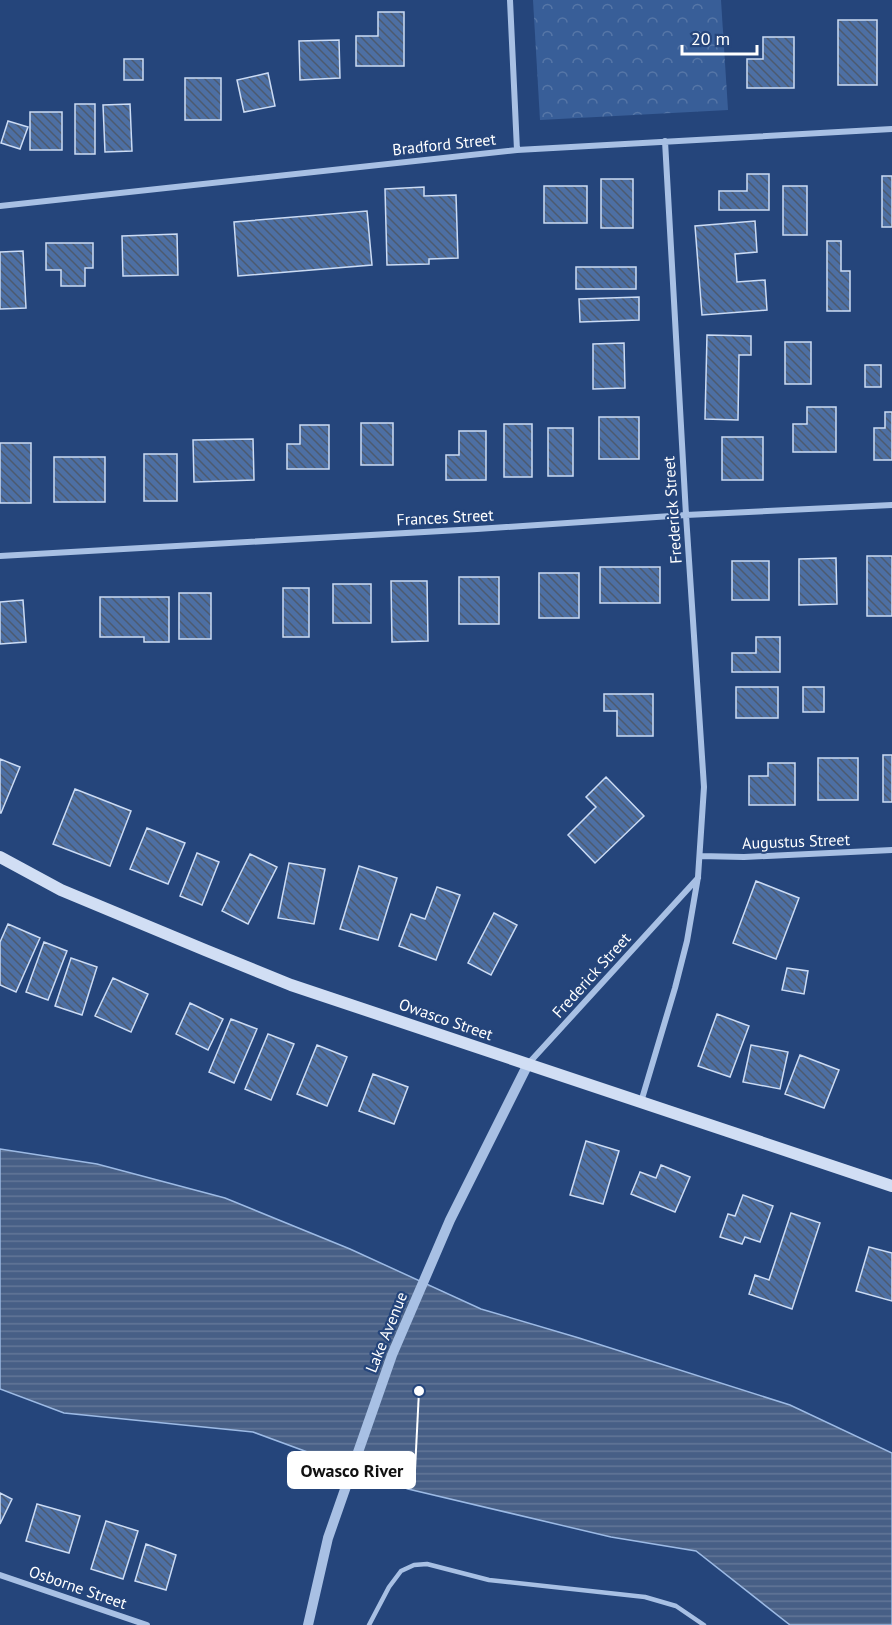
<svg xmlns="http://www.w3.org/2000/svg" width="892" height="1625" font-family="'PT Sans',sans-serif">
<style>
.forest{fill:url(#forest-crowns)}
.water{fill:url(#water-rules);stroke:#9cbae5;stroke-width:1.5}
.building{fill:url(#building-back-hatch);stroke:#cbdbf4;stroke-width:1.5}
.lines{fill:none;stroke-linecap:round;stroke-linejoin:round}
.service{stroke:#a8c0e4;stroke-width:4.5}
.minor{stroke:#a8c0e4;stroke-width:6}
.tertiary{stroke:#a8c0e4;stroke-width:10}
.secondary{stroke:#d1def4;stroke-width:12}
.labels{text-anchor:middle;stroke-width:4.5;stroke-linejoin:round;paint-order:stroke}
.street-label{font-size:16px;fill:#fff;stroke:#25457b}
.leader{fill:none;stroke:#fff;stroke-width:2}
.callout-dot{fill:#fff;stroke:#25457b;stroke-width:2}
.callout{fill:#fff;stroke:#fff;stroke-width:2}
.callout-label{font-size:18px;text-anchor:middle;font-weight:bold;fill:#111}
</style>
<defs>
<pattern id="forest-crowns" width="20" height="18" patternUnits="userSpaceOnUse" patternTransform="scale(1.5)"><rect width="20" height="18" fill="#385e98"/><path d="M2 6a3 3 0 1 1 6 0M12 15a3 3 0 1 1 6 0" fill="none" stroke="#5676a7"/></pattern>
<pattern id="water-rules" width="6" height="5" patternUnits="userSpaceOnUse" patternTransform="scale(1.5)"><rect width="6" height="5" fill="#475f86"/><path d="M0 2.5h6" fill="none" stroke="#637798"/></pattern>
<pattern id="building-back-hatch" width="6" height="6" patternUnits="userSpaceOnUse" patternTransform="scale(1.5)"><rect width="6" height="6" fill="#4d6fa3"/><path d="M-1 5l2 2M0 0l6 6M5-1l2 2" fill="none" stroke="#4c5a6f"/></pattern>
</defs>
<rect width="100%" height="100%" fill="#25457b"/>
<!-- forest -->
<path class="forest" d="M533,0H721L728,110L540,120Z"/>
<!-- water -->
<path class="water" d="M0,1149L97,1164L225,1198L350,1249L481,1309L579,1338L790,1405L892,1453V1625H790L696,1551L611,1537L408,1489L253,1432L64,1413L0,1389Z"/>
<!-- building -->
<path class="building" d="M378,12H404V66H356V36H378Z
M838,20H877V85H838Z
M763,37H794V88H747V59H763Z
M339,40L340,78L300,80L299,41Z
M124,59H143V80H124Z
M268,73L275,106L244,112L237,80Z
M185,78H221V120H185Z
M75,104H95V154H75Z
M130,104L132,151L105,152L103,105Z
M30,112H62V150H30Z
M8,121L28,127L20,149L1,143Z
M747,174H769V210H719V191H747Z
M882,176H892V227H882Z
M601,179H633V228H601Z
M544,186H587V223H544Z
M783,186H807V235H783Z
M424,187V196L456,195L458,258L429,259V264L387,265L385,189Z
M367,211L372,265L238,276L234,222Z
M755,221L757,252L735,254L737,282L765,280L767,310L702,315L695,226Z
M177,234L178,275L123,276L122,236Z
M827,241H841V271H850V311H827Z
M46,243H93V268H85V286H61V270H46Z
M23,251L26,308L0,309V252Z
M576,267H636V289H576Z
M639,297V320L580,322L579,299Z
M707,335L751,336V355H739L738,420L705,419Z
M785,342H811V384H785Z
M624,343L625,388L593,389V344Z
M865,365H881V387H865Z
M807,407H836V452H793V424H807Z
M885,412H892V460H874V428H885Z
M599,417H639V459H599Z
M361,423H393V465H361Z
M504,424H532V477H504Z
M300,425H329V469H287V444H300Z
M548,428H573V476H548Z
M459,431H486V480H446V455H459Z
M722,437H763V480H722Z
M253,439L254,480L194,482L193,440Z
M0,443H31V503H0Z
M144,454H177V501H144Z
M54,457H105V502H54Z
M867,556H892V616H867Z
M836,558L837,604L799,605V559Z
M732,561H769V600H732Z
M600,567H660V603H600Z
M539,573H579V618H539Z
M459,577H499V624H459Z
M391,581H427L428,641L392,642Z
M333,584H371V623H333Z
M283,588H309V637H283Z
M179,593H211V639H179Z
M100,597H169V642H144V637H100Z
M23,600L26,642L0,644V602Z
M756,637H780V672H732V653H756Z
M736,687H778V718H736Z
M803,687H824V712H803Z
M604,694H653V736H617V711H604Z
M883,755H892V802H883Z
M818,758H858V800H818Z
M0,759L20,767L1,813H0Z
M768,763H795V805H749V776H768Z
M606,777L644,816L595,863L568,835L596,807L586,797Z
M75,789L131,811L110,866L53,844Z
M147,828L185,843L168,884L130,869Z
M197,853L219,862L202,905L180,896Z
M250,854L277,867L248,924L222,911Z
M289,863L325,869L314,924L278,918Z
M359,866L397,878L378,940L340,929Z
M756,881L799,898L776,959L733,943Z
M437,887L460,895L436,960L399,946L411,914L425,919Z
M494,913L517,925L491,975L468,963Z
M8,924L40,938L16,992L0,985V942Z
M44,942L67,951L48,1000L26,992Z
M71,958L97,967L82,1015L55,1006Z
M787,968L808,971L804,994L782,990Z
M113,978L148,994L131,1032L95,1016Z
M190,1003L223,1019L208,1050L176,1034Z
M717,1014L749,1026L730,1077L698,1066Z
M231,1019L257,1029L234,1083L209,1072Z
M268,1034L294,1044L271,1100L245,1089Z
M317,1045L347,1057L327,1106L297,1094Z
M751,1045L788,1052L780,1089L743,1082Z
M800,1055L839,1070L824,1108L785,1094Z
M373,1074L408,1087L394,1124L359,1111Z
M586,1141L619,1151L603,1204L570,1195Z
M661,1165L690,1177L675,1212L631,1194L640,1172L656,1178Z
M743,1195L773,1206L760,1242L745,1237L742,1244L720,1237L728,1214L735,1216Z
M791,1213L820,1223L792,1309L749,1294L755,1275L769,1280Z
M869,1247L892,1253V1301L856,1291Z
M0,1493L12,1499L0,1524Z
M37,1504L80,1516L69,1553L26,1541Z
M106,1521L138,1531L123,1579L91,1569Z
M146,1544L176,1555L166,1590L135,1581Z"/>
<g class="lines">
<!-- service -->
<path class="service" d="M369,1625L389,1587L401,1571L414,1565L427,1564L489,1580L645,1597L676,1606L704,1625"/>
<!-- minor -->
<path class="minor" d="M510,0L517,150
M0,206L517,150L892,129
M0,556L477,529L686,515L892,505
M700,856L744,857L892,850
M528,1064L698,878
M641,1102L675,988L687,941L698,877L704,787L686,515L665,141
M0,1575L147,1625"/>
<!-- tertiary -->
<path class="tertiary" d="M308,1625L328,1538L392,1355L450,1220L528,1064"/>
<!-- secondary -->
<path class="secondary" d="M0,857L61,890L205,950L291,985L892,1186"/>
</g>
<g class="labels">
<!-- street labels -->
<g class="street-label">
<text transform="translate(444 144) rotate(-6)" y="6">Bradford Street</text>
<text transform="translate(672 510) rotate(-94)" y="6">Frederick Street</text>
<text transform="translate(445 517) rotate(-3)" y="6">Frances Street</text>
<text transform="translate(796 841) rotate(-2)" y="6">Augustus Street</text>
<text transform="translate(591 975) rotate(-48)" y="6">Frederick Street</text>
<text transform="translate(446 1019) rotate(19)" y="6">Owasco Street</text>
<text transform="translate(386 1332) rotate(-68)" y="6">Lake Avenue</text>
<text transform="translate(78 1587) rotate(19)" y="6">Osborne Street</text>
</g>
</g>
<!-- callouts -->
<path class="leader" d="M419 1391L415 1470"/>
<circle class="callout-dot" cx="419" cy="1391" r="6"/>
<rect class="callout" x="288" y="1452" width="127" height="36" rx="6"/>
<g class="callout-label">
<text x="352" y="1477">Owasco River</text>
</g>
<!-- scale -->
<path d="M682 45v9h75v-9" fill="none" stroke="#ffffff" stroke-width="3"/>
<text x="691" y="45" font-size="18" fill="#ffffff" stroke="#25457b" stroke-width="4.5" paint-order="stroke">20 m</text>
</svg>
